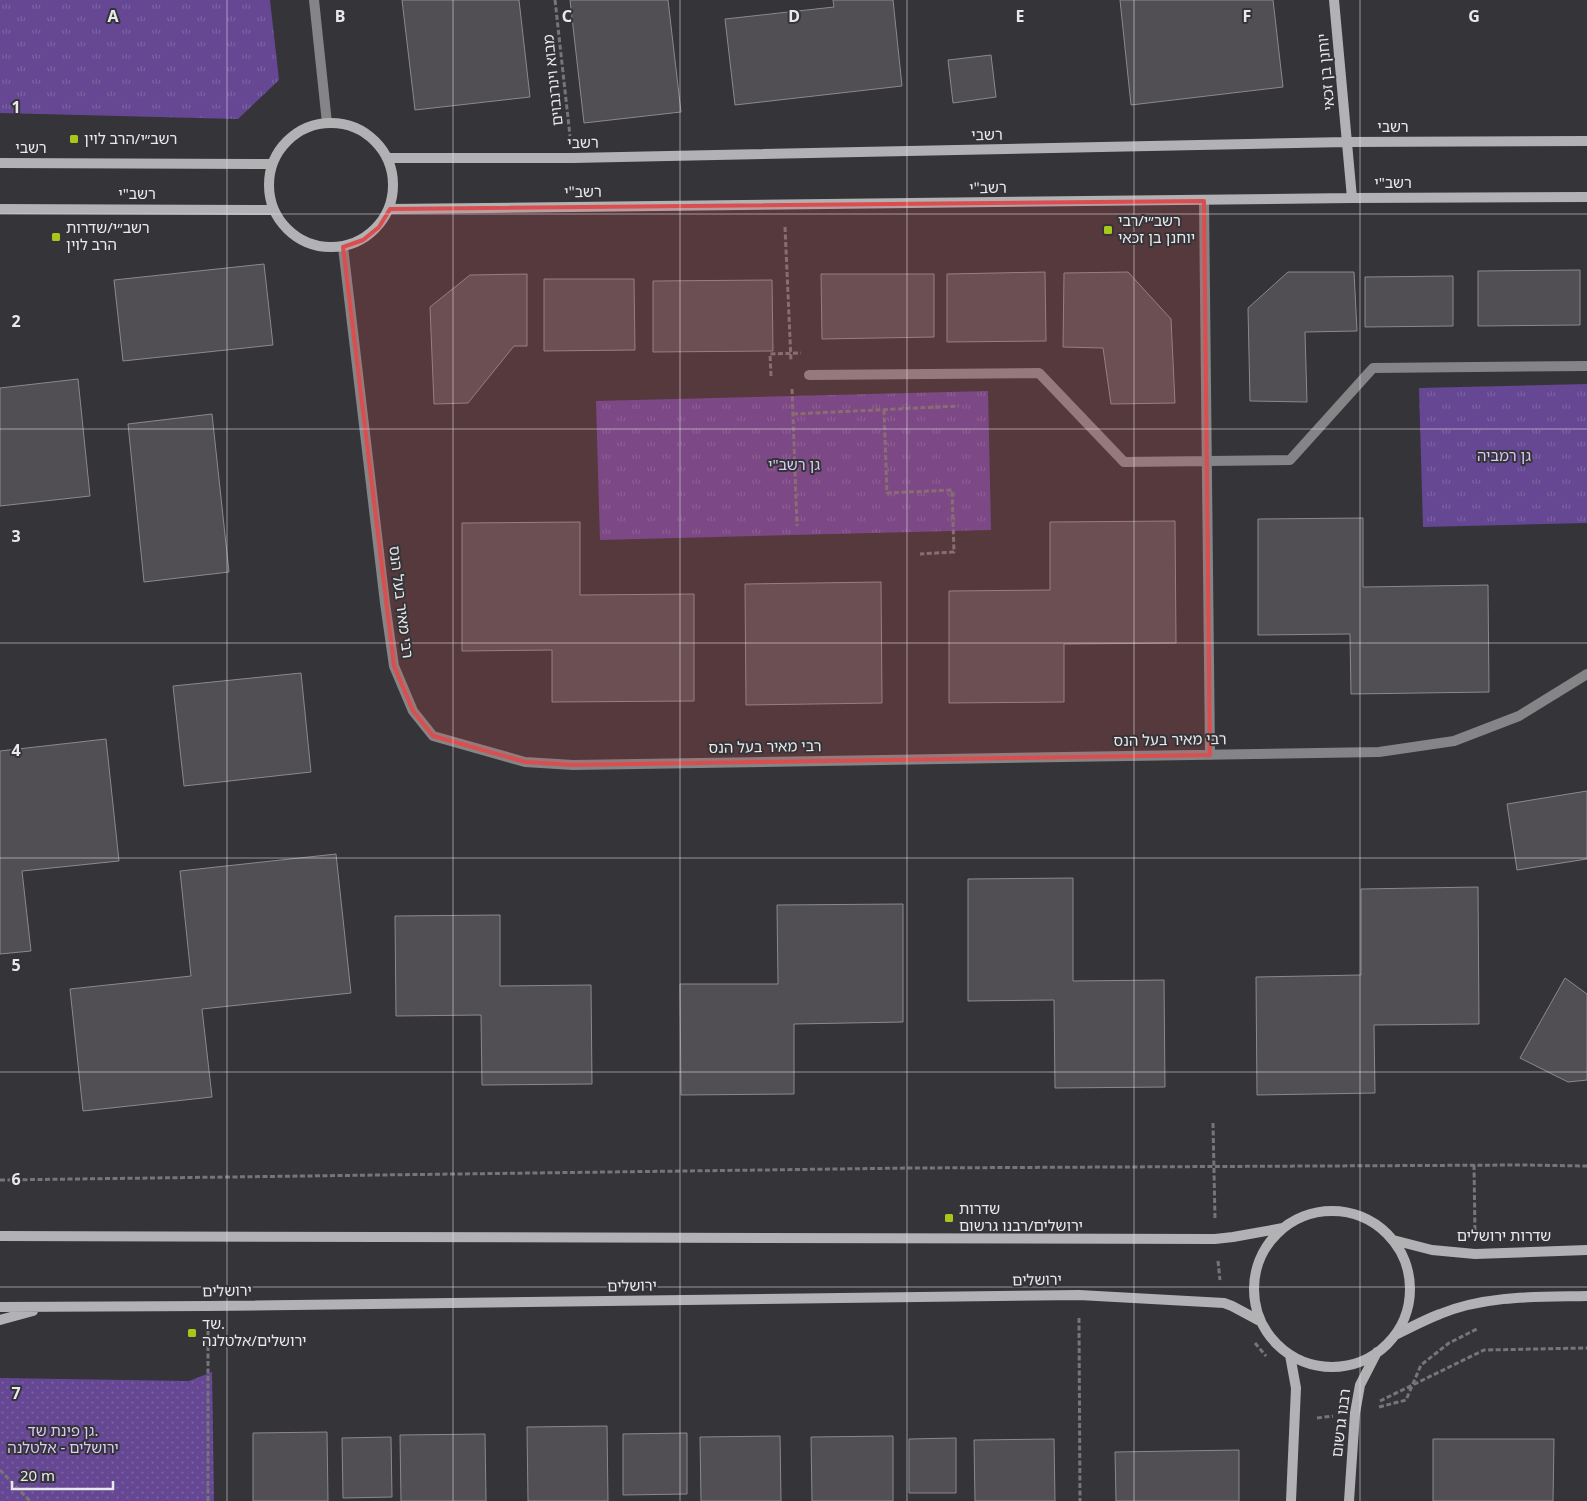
<svg xmlns="http://www.w3.org/2000/svg" width="1587" height="1501" font-family="'Noto Sans','Noto Sans Hebrew',sans-serif">
<style>
.grass{fill:url(#grass-dots)}
.park{fill:url(#park-tufts)}
.building{fill:#514f54;stroke:#8a898e}
.lines{fill:none;stroke-linecap:round;stroke-linejoin:round}
.path{stroke:#767578;stroke-width:3;stroke-dasharray:5 2.5;stroke-linecap:butt}
.street{stroke:#858486;stroke-width:10}
.secondary{stroke:#b2b1b4;stroke-width:10}
.marked{fill:#da4e4f;fill-opacity:0.2;stroke:#da4e4f;stroke-width:4;stroke-linejoin:round}
.grid{fill:none;stroke:#e9e8eb;stroke-width:1;stroke-opacity:0.55}
.poi-dot{fill:#a9c71a;stroke:#353438;stroke-width:2}
.labels{text-anchor:middle;stroke-width:4;stroke-linejoin:round;paint-order:stroke}
.street-label{font-size:15px;fill:#e9e8eb;stroke:#353438}
.poi-label{font-size:15px;fill:#e9e8eb;stroke:#353438;text-anchor:start}
.park-label{font-size:15px;fill:#d8c9f6;stroke:#353438}
.grid-label{font-size:16px;text-anchor:middle;font-weight:bold;fill:#e9e8eb;stroke:#353438;stroke-width:4;stroke-linejoin:round;paint-order:stroke}
</style>
<defs>
<pattern id="grass-dots" width="8" height="8" patternUnits="userSpaceOnUse" patternTransform="scale(1.25)"><rect width="8" height="8" fill="#654793"/><path d="M2 2h.1M6 6h.1" fill="none" stroke="#7b62a2" stroke-width="1.8" stroke-linecap="round"/></pattern>
<pattern id="park-tufts" width="24" height="20" patternUnits="userSpaceOnUse" patternTransform="scale(1.25)"><rect width="24" height="20" fill="#654793"/><path d="M3 7l-1-3M5 7V3M7 7l1-3M15 17l-1-3M17 17v-4M19 17l1-3" fill="none" stroke="#7b62a2"/></pattern>
</defs>
<rect width="100%" height="100%" fill="#353438"/>
<!-- grass -->
<path class="grass" d="M212,1372L214,1501H0V1378L189,1381Z"/>
<!-- park -->
<path class="park" d="M0,0H270L279,80L238,119L0,113Z
M1587,384V523L1423,527L1419,388Z
M988,391L991,530L600,540L596,401Z"/>
<!-- building -->
<path class="building" d="M402,0H519L530,97L415,110Z
M570,0H668L681,112L584,123Z
M833,0H893L902,86L735,105L725,19L834,7Z
M1120,0H1273L1283,87L1131,105Z
M991,55L996,97L953,103L948,60Z
M264,264L273,345L123,361L114,280Z
M1580,270V325L1478,326V271Z
M1045,272L1046,341L947,342V274Z
M1128,272L1171,319L1175,403L1111,404L1103,348L1063,347L1064,273Z
M1288,272H1354L1357,331L1305,332L1307,402L1250,401L1248,308Z
M527,274V346H514L468,403L434,404L430,307L470,275Z
M821,274H934V337L822,339Z
M1453,276V326L1365,327V277Z
M544,279H634L635,350L544,351Z
M772,280L773,351L653,352V281Z
M78,379L90,496L0,506V388Z
M212,414L229,572L144,582L128,424Z
M1363,518V587L1488,585L1489,692L1351,694L1350,634L1258,635V519Z
M1175,521L1176,643L1064,644V702L949,703V591L1050,590V522Z
M580,522V595L694,594V701L552,702V650L462,651V523Z
M881,582L882,703L746,705L745,584Z
M301,673L311,772L184,786L173,686Z
M106,739L119,861L22,871L31,951L0,954V751Z
M1587,791V859L1517,870L1507,804Z
M336,854L351,993L202,1009L212,1097L83,1111L70,989L191,976L180,871Z
M1073,878V981L1164,980L1165,1087L1055,1088L1054,1000L968,1001V879Z
M1478,887L1479,1024L1374,1025L1375,1093L1257,1095L1256,977L1361,975V889Z
M903,904V1022L794,1024V1094L681,1095L680,984H778L777,905Z
M500,915V986L591,985L592,1084L482,1085L481,1015L396,1016L395,916Z
M1565,978L1587,994V1080L1568,1082L1520,1058Z
M607,1426L608,1501H528L527,1427Z
M327,1432L328,1501H253V1433Z
M687,1433V1494L623,1495V1434Z
M485,1434L486,1501H401L400,1435Z
M780,1436L781,1501H701L700,1437Z
M893,1436V1501H812L811,1437Z
M391,1437L392,1497L343,1498L342,1438Z
M956,1438V1493H909V1439Z
M1054,1439L1055,1501H975L974,1440Z
M1433,1439H1554L1553,1501H1433Z
M1239,1450V1501H1116L1115,1452Z"/>
<g class="lines">
<!-- path -->
<path class="path" d="M555,0L570,136
M785,227L791,361
M771,376L770,354L801,353
M792,389L797,526
M884,410L887,493L952,490L954,552L920,554
M793,414L959,406
M1213,1123L1215,1218
M1474,1165L1475,1233
M0,1180L913,1168L1522,1165L1587,1166
M1218,1261L1220,1280
M1079,1318L1080,1501
M1255,1343L1266,1356
M1380,1401L1484,1350L1587,1348
M1379,1407L1406,1400L1421,1365L1449,1343L1477,1329
M1317,1418L1333,1416
M0,1470L30,1501
M208,1501V1329"/>
<!-- street -->
<path class="street" d="M314,0L327,123
M1204,201L1210,755
M343,247L385,603L394,666L413,711L433,736L525,762L573,765L1379,752L1454,741L1519,716L1587,674
M809,375L1039,373L1124,462L1290,460L1373,368L1587,366"/>
<!-- secondary -->
<path class="secondary" d="M1334,0L1352,198
M269 185a62 62 0 1 1 124 0a62 62 0 1 1-124 0Z
M389,158H573L1347,142L1587,141
M0,163L272,164
M0,209L273,210
M390,209L1352,198L1587,197
M1254 1289a78 78 0 1 1 156 0a78 78 0 1 1-156 0Z
M0,1236L1215,1239L1233,1237L1283,1228
M1393,1240L1432,1250L1475,1254L1587,1250
M0,1307L208,1306L1079,1295L1224,1303L1232,1306L1260,1321
M0,1320L33,1311
M1395,1335C1410,1328 1424,1320 1440,1314C1486,1295 1538,1297 1587,1296
M1290,1355L1296,1388L1291,1501
M1349,1501L1355,1413L1360,1385L1377,1352"/>
</g>
<!-- marked area -->
<path class="marked" d="M1204,201L1210,755L573,765L525,762L433,736L413,711L394,666L343,247L363,240L379,227L390,209Z"/>
<!-- grid -->
<path class="grid" d="M227,0V1501M453,0V1501M680,0V1501M907,0V1501M1134,0V1501M1360,0V1501M0,214H1587M0,429H1587M0,643H1587M0,858H1587M0,1072H1587M0,1287H1587"/>
<!-- markers -->
<g class="poi-dot">
<rect x="69" y="134" width="10" height="10" rx="2.5"/>
<rect x="1103" y="225" width="10" height="10" rx="2.5"/>
<rect x="51" y="232" width="10" height="10" rx="2.5"/>
<rect x="944" y="1213" width="10" height="10" rx="2.5"/>
<rect x="187" y="1328" width="10" height="10" rx="2.5"/>
</g>
<g class="labels">
<!-- street labels -->
<g class="street-label">
<text transform="translate(1326 72) rotate(-95)" y="5">יוחנן בן זכאי</text>
<text transform="translate(553 80) rotate(-96)" y="5">מבוא וינרנבוים</text>
<text x="1393" y="132">רשבי</text>
<text transform="translate(987 135) rotate(-1)" y="5">רשבי</text>
<text transform="translate(583 143) rotate(-1)" y="5">רשבי</text>
<text x="31" y="153">רשבי</text>
<text x="1393" y="188">רשב"י</text>
<text transform="translate(988 188) rotate(-1)" y="5">רשב"י</text>
<text transform="translate(583 192) rotate(-1)" y="5">רשב"י</text>
<text x="137" y="199">רשב"י</text>
<text transform="translate(401 602) rotate(83)" y="5">רבי מאיר בעל הנס</text>
<text transform="translate(1170 740) rotate(-1)" y="5">רבי מאיר בעל הנס</text>
<text transform="translate(765 747) rotate(-1)" y="5">רבי מאיר בעל הנס</text>
<text x="1504" y="1241">שדרות ירושלים</text>
<text transform="translate(1037 1280) rotate(-1)" y="5">ירושלים</text>
<text transform="translate(632 1286) rotate(-1)" y="5">ירושלים</text>
<text transform="translate(227 1291) rotate(-1)" y="5">ירושלים</text>
<text transform="translate(1341 1423) rotate(-83)" y="5">רבנו גרשום</text>
</g>
<!-- poi labels -->
<g class="poi-label">
<text x="84" y="144">רשב״י/הרב לוין</text>
<text x="1118" y="226">רשב״י/רבי<tspan x="1118" dy="17">יוחנן בן זכאי</tspan></text>
<text x="66" y="233">רשב״י/שדרות<tspan x="66" dy="17">הרב לוין</tspan></text>
<text x="959" y="1214">שדרות<tspan x="959" dy="17">ירושלים/רבנו גרשום</tspan></text>
<text x="202" y="1329">שד.<tspan x="202" dy="17">ירושלים/אלטלנה</tspan></text>
</g>
<!-- park labels -->
<g class="park-label">
<text x="1504" y="461">גן רמביה</text>
<text x="794" y="470">גן רשב"י</text>
<text x="63" y="1436">גן פינת שד.<tspan x="63" dy="17">ירושלים - אלטלנה</tspan></text>
</g>
</g>
<g class="grid-label">
<text x="113" y="22">A</text>
<text x="340" y="22">B</text>
<text x="567" y="22">C</text>
<text x="794" y="22">D</text>
<text x="1020" y="22">E</text>
<text x="1247" y="22">F</text>
<text x="1474" y="22">G</text>
<text x="16" y="113">1</text>
<text x="16" y="327">2</text>
<text x="16" y="542">3</text>
<text x="16" y="756">4</text>
<text x="16" y="971">5</text>
<text x="16" y="1185">6</text>
<text x="16" y="1399">7</text>
</g>
<!-- scale -->
<path d="M12 1481v8h101v-8" fill="none" stroke="#e9e8eb" stroke-width="2.5"/>
<text x="20" y="1481" font-size="15" fill="#e9e8eb" stroke="#353438" stroke-width="4" paint-order="stroke">20 m</text>
</svg>
